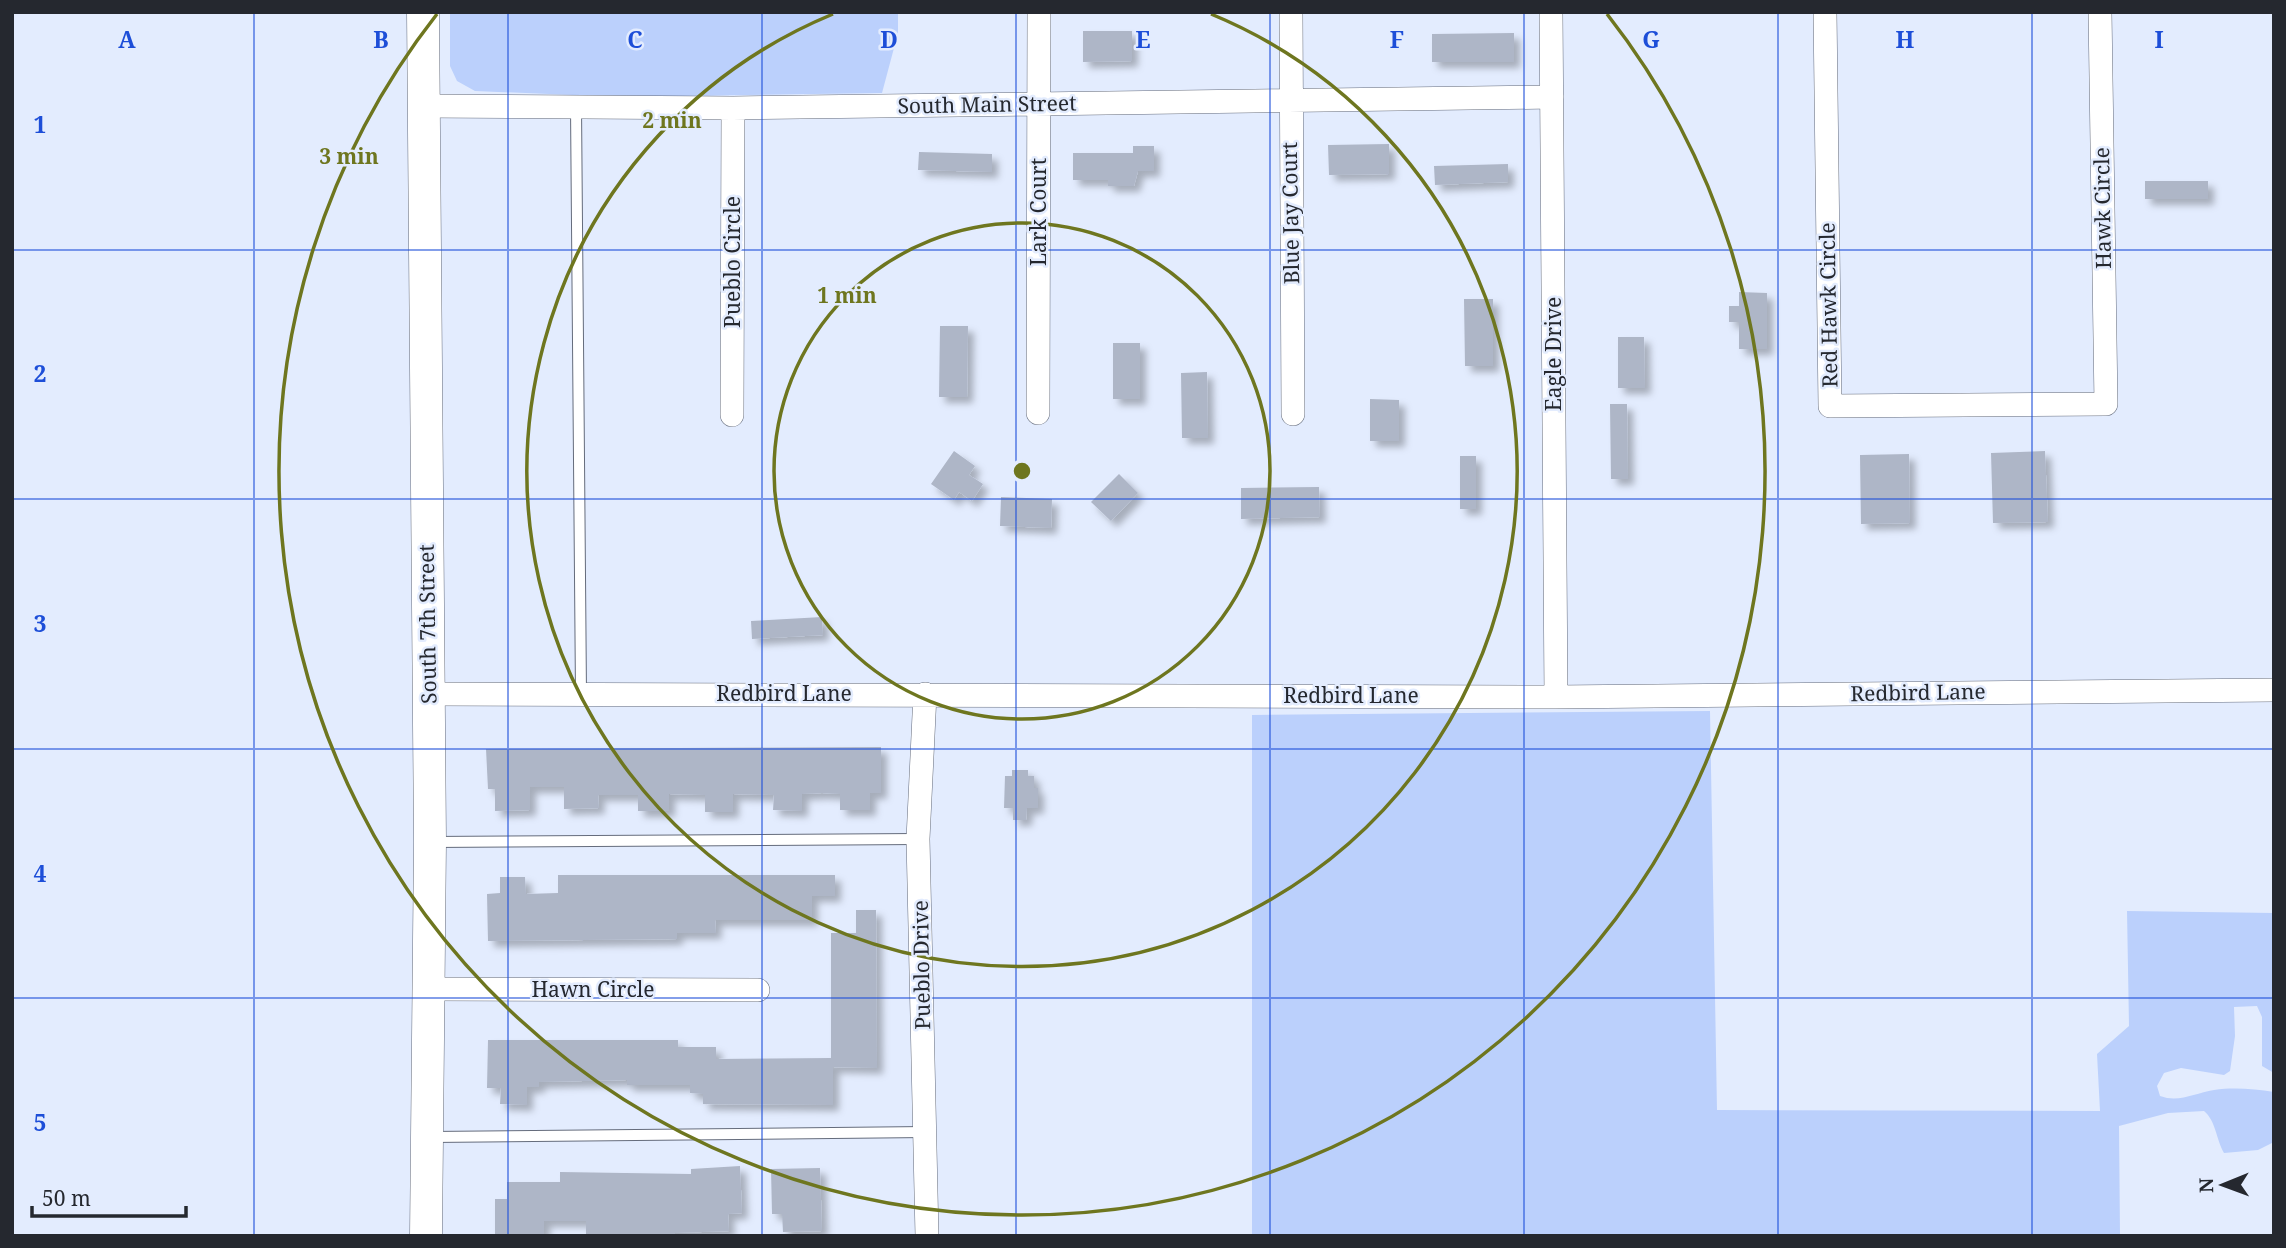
<svg xmlns="http://www.w3.org/2000/svg" width="2286" height="1248" font-family="'Noto Serif',serif">
<style>
.green{fill:#bbd0fc}
.building{fill:#aeb6c7;filter:url(#shadow)}
.lines{fill:none;stroke-linecap:round;stroke-linejoin:round}
.lane-casing{stroke:#656c7c;stroke-width:12}
.street-casing{stroke:#656c7c;stroke-width:24}
.secondary-casing{stroke:#656c7c;stroke-width:33}
.lane{stroke:#fff;stroke-width:10}
.street{stroke:#fff;stroke-width:23}
.secondary{stroke:#fff;stroke-width:32}
.grid{fill:none;stroke:#1d4ed8;stroke-width:2;stroke-opacity:0.55}
.ring{fill:none;stroke:#6e761f;stroke-width:3.5}
.labels{text-anchor:middle;stroke-width:5;stroke-linejoin:round;paint-order:stroke}
.street-label{font-size:21px;fill:#25282f;stroke:#e3ecfe}
.grid-label{font-size:23px;text-anchor:middle;font-weight:bold;fill:#1d4ed8;stroke:#e3ecfe;stroke-width:5;stroke-linejoin:round;paint-order:stroke}
.centre{fill:#6e761f;stroke:#e3ecfe;stroke-width:3.5}
.ring-label{font-size:21px;text-anchor:middle;font-weight:bold;fill:#6e761f;stroke:#e3ecfe;stroke-width:5;stroke-linejoin:round;paint-order:stroke}
</style>
<defs>
<filter id="shadow"><feDropShadow dx="6" dy="6" stdDeviation="3.5" flood-color="#0004"/></filter>
</defs>
<rect width="100%" height="100%" fill="#e3ecfe"/>
<!-- green -->
<path class="green" d="M450,12H898V33L882,93L620,97L475,91L457,81L450,66Z
M1710,711L1717,1110L2100,1111L2097,1054L2129,1026L2127,911L2274,913V1073L2262,1066V1017L2257,1006L2234,1007L2235,1036L2230,1071L2224,1075L2181,1068L2164,1073L2157,1086L2160,1096C2179,1103 2195,1093 2214,1090C2234,1087 2254,1089 2274,1092V1142L2258,1150L2224,1153C2216,1139 2216,1121 2204,1111L2168,1113L2119,1126L2120,1236H1252V715Z"/>
<!-- building -->
<path class="building" d="M1083,31H1132V61L1083,62Z
M1514,33V62H1432V34Z
M1389,144V174L1329,175L1328,145Z
M1133,146H1154V171H1138L1134,186H1108V180H1073V153H1133Z
M919,152L992,154V172L918,170Z
M1508,164V182L1435,185L1434,166Z
M2145,181H2208V199H2145Z
M1739,292L1767,293V349H1739V322H1729V306H1739Z
M1464,299H1493V366H1465Z
M940,326H968L967,397H939Z
M1618,337H1644L1645,388H1618Z
M1113,343H1140V399H1113Z
M1207,372L1208,438H1182L1181,373Z
M1370,399L1399,400V441H1370Z
M1610,404H1627L1628,479H1611Z
M954,451L975,466L969,475L983,484L972,501L959,492L954,500L931,484Z
M2045,451L2048,522L1993,523L1991,453Z
M1909,454L1910,523L1861,524L1860,455Z
M1460,456H1476V509H1460Z
M1119,474L1138,493L1111,521L1091,502Z
M1319,487L1320,517L1241,519V488Z
M1001,497L1052,499L1051,528L1000,526Z
M822,617L823,635L752,639L751,621Z
M881,747V793H870V810H840V794L822,793L802,794V811L773,810L774,795L733,794V812H705V795L669,794V811H638V795H598L599,808L564,809V787H530V810L495,811V789H488L486,749Z
M1012,770H1028V776H1034V788H1038V808H1027L1026,820H1013V808H1004L1005,776H1012Z
M558,875H835V896H812V920H715L716,933H677V939L488,941L487,894L500,893V877H525L526,894L558,893Z
M856,910H876L877,1068L833,1067V1105L703,1104V1094L690,1093V1085H627V1080L539,1082V1087H527V1105L500,1104L501,1088H487L488,1040H678V1047H716V1059L831,1058V933H856Z
M740,1166L742,1213L728,1214L729,1231L675,1233V1236H586V1221H544V1236H495V1199H507V1182H560V1172L691,1174V1169Z
M820,1168L822,1231L783,1232L782,1214H772L771,1169Z"/>
<g class="lines">
<defs>
<path id="lane" d="M576,107L581,694
M431,842L918,839
M431,1137L926,1132"/>
<path id="street" d="M1291,12L1293,414
M1551,12L1556,697
M1825,12L1830,406L2106,404L2100,12
M422,106L733,108L1552,97
M1038,413L1039,12
M732,415L733,108
M428,694L1556,697L2274,690
M925,694L918,839L927,1236
M428,989L758,990"/>
<path id="secondary" d="M423,12L430,842L426,1236"/>
</defs>
<!-- lane casing -->
<use href="#lane" class="lane-casing"/>
<!-- street casing -->
<use href="#street" class="street-casing"/>
<!-- secondary casing -->
<use href="#secondary" class="secondary-casing"/>
<!-- lane -->
<use href="#lane" class="lane"/>
<!-- street -->
<use href="#street" class="street"/>
<!-- secondary -->
<use href="#secondary" class="secondary"/>
</g>
<!-- grid -->
<path class="grid" d="M254,12V1236M508,12V1236M762,12V1236M1016,12V1236M1270,12V1236M1524,12V1236M1778,12V1236M2032,12V1236M12,250H2274M12,499H2274M12,749H2274M12,998H2274"/>
<!-- distance rings -->
<g class="ring">
<circle cx="1022" cy="471" r="248"/>
<path d="M1211 14A495 495 0 1 1 833 14"/>
<path d="M1607 14A743 743 0 1 1 437 14"/>
</g>
<g class="labels">
<!-- street labels -->
<g class="street-label">
<text transform="translate(987 105) rotate(-1)" y="7">South Main Street</text>
<text transform="translate(2103 208) rotate(-91)" y="7">Hawk Circle</text>
<text transform="translate(1039 212) rotate(-90)" y="7">Lark Court</text>
<text transform="translate(1291 213) rotate(-91)" y="7">Blue Jay Court</text>
<text transform="translate(733 262) rotate(-90)" y="7">Pueblo Circle</text>
<text transform="translate(1829 305) rotate(-91)" y="7">Red Hawk Circle</text>
<text transform="translate(1554 354) rotate(-90)" y="7">Eagle Drive</text>
<text transform="translate(428 624) rotate(-91)" y="7">South 7th Street</text>
<text transform="translate(1918 693) rotate(-1)" y="7">Redbird Lane</text>
<text x="784" y="701">Redbird Lane</text>
<text x="1351" y="703">Redbird Lane</text>
<text transform="translate(922 965) rotate(-91)" y="7">Pueblo Drive</text>
<text x="593" y="997">Hawn Circle</text>
</g>
</g>
<g class="grid-label">
<text x="127" y="48">A</text>
<text x="381" y="48">B</text>
<text x="635" y="48">C</text>
<text x="889" y="48">D</text>
<text x="1143" y="48">E</text>
<text x="1397" y="48">F</text>
<text x="1651" y="48">G</text>
<text x="1905" y="48">H</text>
<text x="2159" y="48">I</text>
<text x="40" y="133">1</text>
<text x="40" y="382">2</text>
<text x="40" y="632">3</text>
<text x="40" y="882">4</text>
<text x="40" y="1131">5</text>
</g>
<circle cx="1022" cy="471" r="10" class="centre"/>
<g class="ring-label">
<text x="672" y="128">2 min</text>
<text x="349" y="164">3 min</text>
<text x="847" y="303">1 min</text>
</g>
<!-- border -->
<rect width="2286" height="1248" fill="none" stroke="#25282f" stroke-width="28"/>
<!-- north arrow -->
<g transform="translate(2223 1185) rotate(269)" stroke="#e3ecfe" stroke-width="5" paint-order="stroke">
<path d="M0-5L12 26L0 18L-12 26Z" fill="#25282f"/>
<text y="-10" font-size="19" font-weight="bold" text-anchor="middle" fill="#25282f">N</text>
</g>
<!-- scale -->
<path d="M32 1206v10h154v-10" fill="none" stroke="#25282f" stroke-width="3.5"/>
<text x="42" y="1206" font-size="21" fill="#25282f" stroke="#e3ecfe" stroke-width="5" paint-order="stroke">50 m</text>
</svg>
